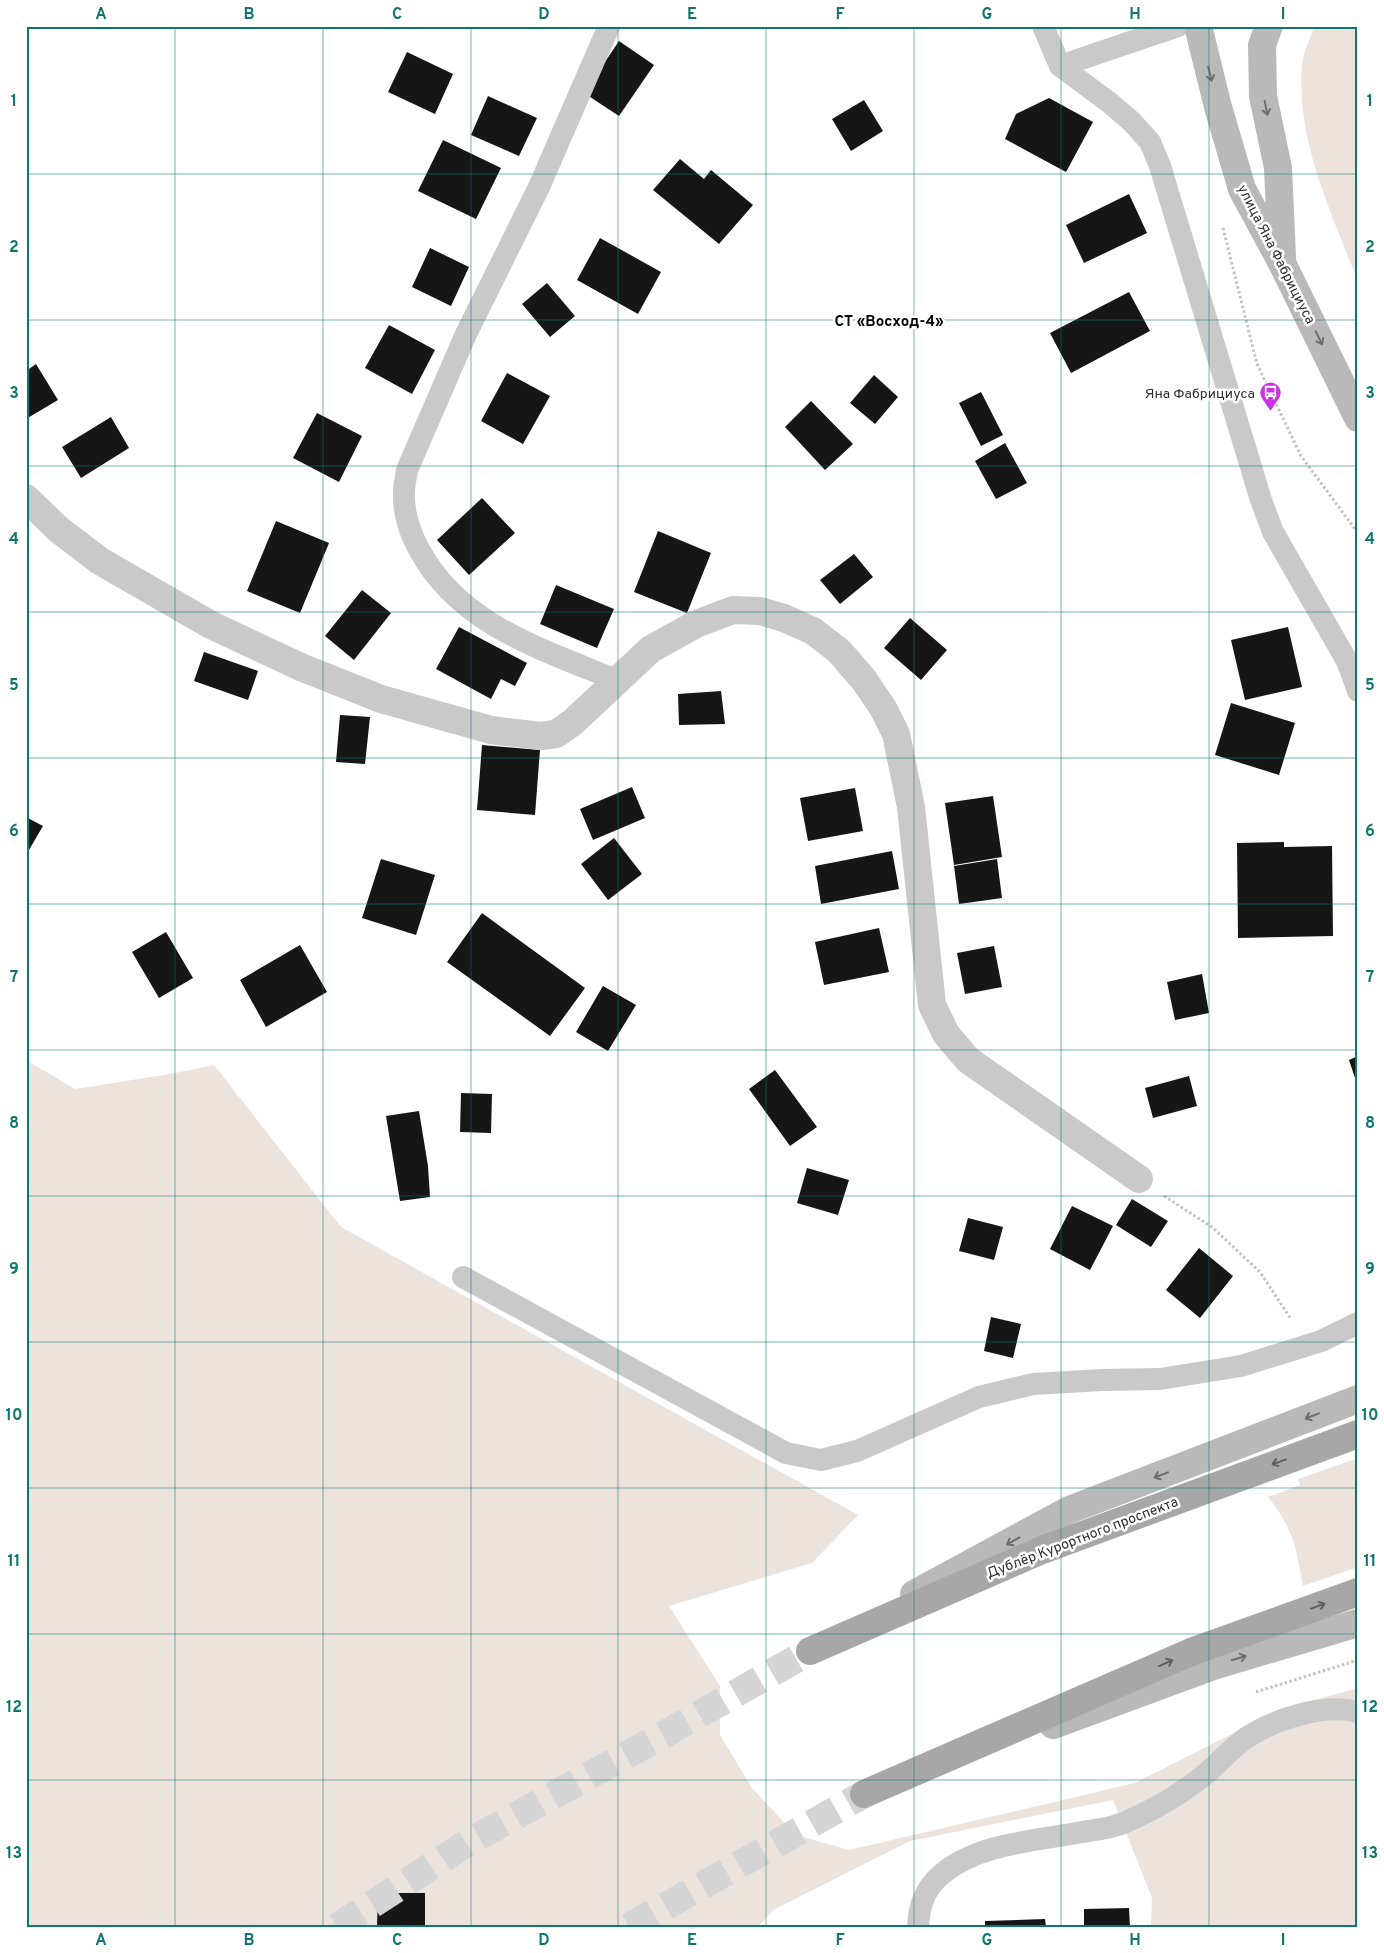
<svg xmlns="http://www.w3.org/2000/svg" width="1384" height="1953" font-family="Overpass,sans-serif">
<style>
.green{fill:#ece3dd}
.building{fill:#161616}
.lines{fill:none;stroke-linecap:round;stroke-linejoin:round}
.primary-tunnel{stroke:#d5d5d5;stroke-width:28;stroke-dasharray:28 14;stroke-linecap:butt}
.path{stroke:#c3c3c3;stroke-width:3;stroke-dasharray:2.5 2.5;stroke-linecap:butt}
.service{stroke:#c9c9c9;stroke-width:22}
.minor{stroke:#c9c9c9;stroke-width:28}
.secondary{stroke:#b9b9b9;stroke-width:28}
.primary{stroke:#a7a7a7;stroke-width:28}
.oneway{stroke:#6d6d6d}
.oneway2{stroke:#5f5f5f}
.grid{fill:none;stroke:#0f766e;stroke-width:1;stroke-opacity:0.55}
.labels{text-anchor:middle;stroke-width:5;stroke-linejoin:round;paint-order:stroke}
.street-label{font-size:14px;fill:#2f2f2f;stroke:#fff}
.poi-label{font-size:14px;fill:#2f2f2f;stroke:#fff;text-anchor:end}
.neighbourhood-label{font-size:15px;font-weight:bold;fill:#000;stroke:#fff}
.neatline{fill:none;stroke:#0f766e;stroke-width:2}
.grid-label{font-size:16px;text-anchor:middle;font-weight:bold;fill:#0f766e}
</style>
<rect width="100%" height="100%" fill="#fff"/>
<!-- green -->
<path class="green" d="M1314,26H1358V282C1332,213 1296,142 1302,66C1303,53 1310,39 1314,26Z
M26,1060L75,1089L170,1074L214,1065L341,1227L858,1515L812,1563L669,1606L720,1686V1735L752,1788L796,1835L849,1850L1135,1783L1281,1709L1358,1688V1927H1151L1152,1898L1113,1800L910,1841L773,1910L758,1927H26Z
M1358,1458V1567L1303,1586C1296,1547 1293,1528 1268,1497L1300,1485L1298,1479Z"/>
<!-- building -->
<path class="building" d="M619,41L654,65L619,116L584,93Z
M407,52L453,74L435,114L388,92Z
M488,96L537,118L519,156L471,135Z
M1049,98L1093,122L1066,172L1005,139L1016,114Z
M864,100L883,131L851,151L832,119Z
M443,140L501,168L476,219L418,191Z
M680,159L704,179L711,170L753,205L719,244L653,190Z
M1129,194L1147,233L1084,263L1066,225Z
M600,238L661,272L638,314L577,280Z
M430,248L469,267L451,306L412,287Z
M547,283L575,316L550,337L522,304Z
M1129,292L1150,331L1071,373L1050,333Z
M389,325L435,350L412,394L365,368Z
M36,364L58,400L26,419V371Z
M507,373L550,396L523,444L481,421Z
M874,375L898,397L875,424L850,403Z
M981,392L1003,435L981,446L959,403Z
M811,401L853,444L825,470L785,427Z
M317,413L362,436L339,482L293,458Z
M111,417L129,448L81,478L62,447Z
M1005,443L1027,483L996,499L975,461Z
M482,498L515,533L469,575L437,540Z
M276,521L329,543L300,613L247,591Z
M658,531L711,553L687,613L634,592Z
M854,554L873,577L840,604L820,580Z
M556,585L614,609L597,648L540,624Z
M362,590L391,613L354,660L325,636Z
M910,618L947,650L921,680L884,648Z
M459,627L527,663L515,686L501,679L491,699L436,669Z
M1288,627L1302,687L1245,700L1231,640Z
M204,652L258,671L248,700L194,681Z
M721,691L725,724L679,725L678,694Z
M1231,703L1295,723L1279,775L1215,755Z
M340,715L370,717L365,764L336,762Z
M482,745L540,750L535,815L477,810Z
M632,787L645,818L593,840L580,809Z
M855,788L863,831L808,841L800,798Z
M993,796L1002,857L954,865L945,803Z
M26,817L43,826L26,855Z
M614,838L642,874L608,900L581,864Z
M1284,842V847L1332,846L1333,936L1238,938L1237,843Z
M892,851L899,889L821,904L815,866Z
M381,859L435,875L416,935L362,918Z
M997,859L1002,898L959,904L954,866Z
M482,913L585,988L550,1036L447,962Z
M879,928L889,972L824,985L815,942Z
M166,932L193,978L159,998L132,952Z
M300,945L327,992L266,1027L240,980Z
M994,946L1002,987L965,994L957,953Z
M1202,974L1209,1013L1175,1020L1167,982Z
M603,986L636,1005L608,1051L576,1032Z
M1358,1056V1084H1357L1349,1060Z
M775,1070L817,1127L790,1146L749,1089Z
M1189,1076L1197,1106L1153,1118L1145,1088Z
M461,1093L492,1094L491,1133L460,1132Z
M419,1111L428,1166L430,1197L400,1201L386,1116Z
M807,1168L849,1180L838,1215L797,1203Z
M1132,1199L1168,1221L1151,1247L1116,1225Z
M1072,1206L1113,1226L1090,1270L1050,1249Z
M968,1218L1003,1227L994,1260L959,1251Z
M1199,1248L1233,1276L1200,1318L1166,1290Z
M991,1317L1021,1324L1013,1358L984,1351Z
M378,1893H425V1927H377Z
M1129,1908L1130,1927H1084V1909Z
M1045,1919L1046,1927H985V1921Z"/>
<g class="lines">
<!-- primary-tunnel -->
<path class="primary-tunnel" d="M337,1927L472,1840L663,1735L810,1651
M629,1927L864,1794"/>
<!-- path -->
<path class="path" d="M1223,228L1257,364L1301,456L1358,533
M1164,1196L1212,1227L1260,1272L1291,1319
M1256,1692L1358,1660"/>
<!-- service -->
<path class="service" d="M609,26L539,187L466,334L407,470C406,477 404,485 404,492C403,512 410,534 420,551C460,625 544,650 616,680
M1043,26L1060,66L1110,103L1132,122L1150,142L1160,166L1261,500L1273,532L1347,661L1358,691
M1060,66L1178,26
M463,1277L786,1453L821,1460L857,1451L979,1397L1033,1384L1102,1380L1160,1379L1241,1366L1321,1341L1358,1323
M918,1927C919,1905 925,1888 942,1874C979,1843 1036,1841 1082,1832C1096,1830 1113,1828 1126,1822C1151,1811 1176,1797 1198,1780C1215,1768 1229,1750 1246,1738C1275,1719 1324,1703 1358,1712"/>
<!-- minor -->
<path class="minor" d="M26,498L58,529L100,561L211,625L303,668L381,699L491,730L541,736L556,734L573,722L651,649L696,624L733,610L760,611L784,618L813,631L839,651L864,680L883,708L896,734L911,807L932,1005L946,1034L968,1060L1139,1179"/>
<!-- secondary -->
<path class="secondary" d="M1198,26L1218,107L1242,189L1282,263L1358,418
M1269,26L1262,45L1263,96L1278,168L1282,257
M914,1594L1069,1510L1358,1399
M1053,1725L1213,1666L1358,1623"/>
<!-- primary -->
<path class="primary" d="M810,1651L1042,1550L1358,1434
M864,1794L1191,1652L1358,1592"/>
</g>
<!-- one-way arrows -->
<defs><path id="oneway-shaft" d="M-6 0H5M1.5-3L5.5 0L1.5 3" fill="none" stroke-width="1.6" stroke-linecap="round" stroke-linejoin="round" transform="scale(1.25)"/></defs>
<g class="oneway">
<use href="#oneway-shaft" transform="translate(1210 74) rotate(76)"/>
<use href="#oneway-shaft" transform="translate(1266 108) rotate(79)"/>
<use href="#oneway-shaft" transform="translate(1319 338) rotate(64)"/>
<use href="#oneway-shaft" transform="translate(1312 1416) rotate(159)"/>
<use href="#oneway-shaft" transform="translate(1161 1475) rotate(159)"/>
<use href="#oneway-shaft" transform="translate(1013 1541) rotate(151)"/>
<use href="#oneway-shaft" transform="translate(1239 1658) rotate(-17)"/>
</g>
<g class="oneway2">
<use href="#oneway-shaft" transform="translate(1279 1462) rotate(160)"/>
<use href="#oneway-shaft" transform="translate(1318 1606) rotate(-20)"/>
<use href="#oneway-shaft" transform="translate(1166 1663) rotate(-24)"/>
</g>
<!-- grid -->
<path class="grid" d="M175,26V1927M323,26V1927M471,26V1927M618,26V1927M766,26V1927M914,26V1927M1061,26V1927M1209,26V1927M26,174H1358M26,320H1358M26,466H1358M26,612H1358M26,758H1358M26,904H1358M26,1050H1358M26,1196H1358M26,1342H1358M26,1488H1358M26,1634H1358M26,1780H1358"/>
<!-- icons -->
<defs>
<symbol id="bus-pin" viewBox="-11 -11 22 30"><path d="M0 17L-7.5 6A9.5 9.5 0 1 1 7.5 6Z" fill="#ce32e4" stroke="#fff"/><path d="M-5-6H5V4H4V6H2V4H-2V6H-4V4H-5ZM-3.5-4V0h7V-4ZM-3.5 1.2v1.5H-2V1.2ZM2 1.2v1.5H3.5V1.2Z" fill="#fff"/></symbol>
</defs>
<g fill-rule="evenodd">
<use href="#bus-pin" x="1258" y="380" width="25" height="34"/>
</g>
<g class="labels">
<!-- street labels -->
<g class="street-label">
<text transform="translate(1277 254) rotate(63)" y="5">улица Яна Фабрициуса</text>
<text transform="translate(1082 1537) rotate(-21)" y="5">Дублёр Курортного проспекта</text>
</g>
<!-- poi labels -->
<g class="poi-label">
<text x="1255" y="398">Яна Фабрициуса</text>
</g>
<!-- neighbourhood labels -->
<g class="neighbourhood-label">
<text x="889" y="326">СТ «Восход-4»</text>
</g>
</g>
<!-- border -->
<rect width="1384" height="1953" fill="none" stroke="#ffffff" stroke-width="55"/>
<rect x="28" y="28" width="1328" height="1898" class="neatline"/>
<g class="grid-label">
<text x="101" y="19">A</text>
<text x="249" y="19">B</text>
<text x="397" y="19">C</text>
<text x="544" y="19">D</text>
<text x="692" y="19">E</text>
<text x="840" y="19">F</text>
<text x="987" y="19">G</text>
<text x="1135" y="19">H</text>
<text x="1283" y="19">I</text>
<text x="14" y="106">1</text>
<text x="1370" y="106">1</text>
<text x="14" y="252">2</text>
<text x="1370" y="252">2</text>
<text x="14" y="398">3</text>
<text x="1370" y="398">3</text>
<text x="14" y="544">4</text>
<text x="1370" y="544">4</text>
<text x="14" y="690">5</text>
<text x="1370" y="690">5</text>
<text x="14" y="836">6</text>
<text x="1370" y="836">6</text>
<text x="14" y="982">7</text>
<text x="1370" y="982">7</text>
<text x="14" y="1128">8</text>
<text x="1370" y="1128">8</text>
<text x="14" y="1274">9</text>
<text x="1370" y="1274">9</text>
<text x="14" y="1420">10</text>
<text x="1370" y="1420">10</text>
<text x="14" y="1566">11</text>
<text x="1370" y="1566">11</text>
<text x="14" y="1712">12</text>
<text x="1370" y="1712">12</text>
<text x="14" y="1858">13</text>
<text x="1370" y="1858">13</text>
<text x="101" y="1945">A</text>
<text x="249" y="1945">B</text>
<text x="397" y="1945">C</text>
<text x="544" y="1945">D</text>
<text x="692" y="1945">E</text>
<text x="840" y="1945">F</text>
<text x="987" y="1945">G</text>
<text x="1135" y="1945">H</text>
<text x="1283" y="1945">I</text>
</g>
</svg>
